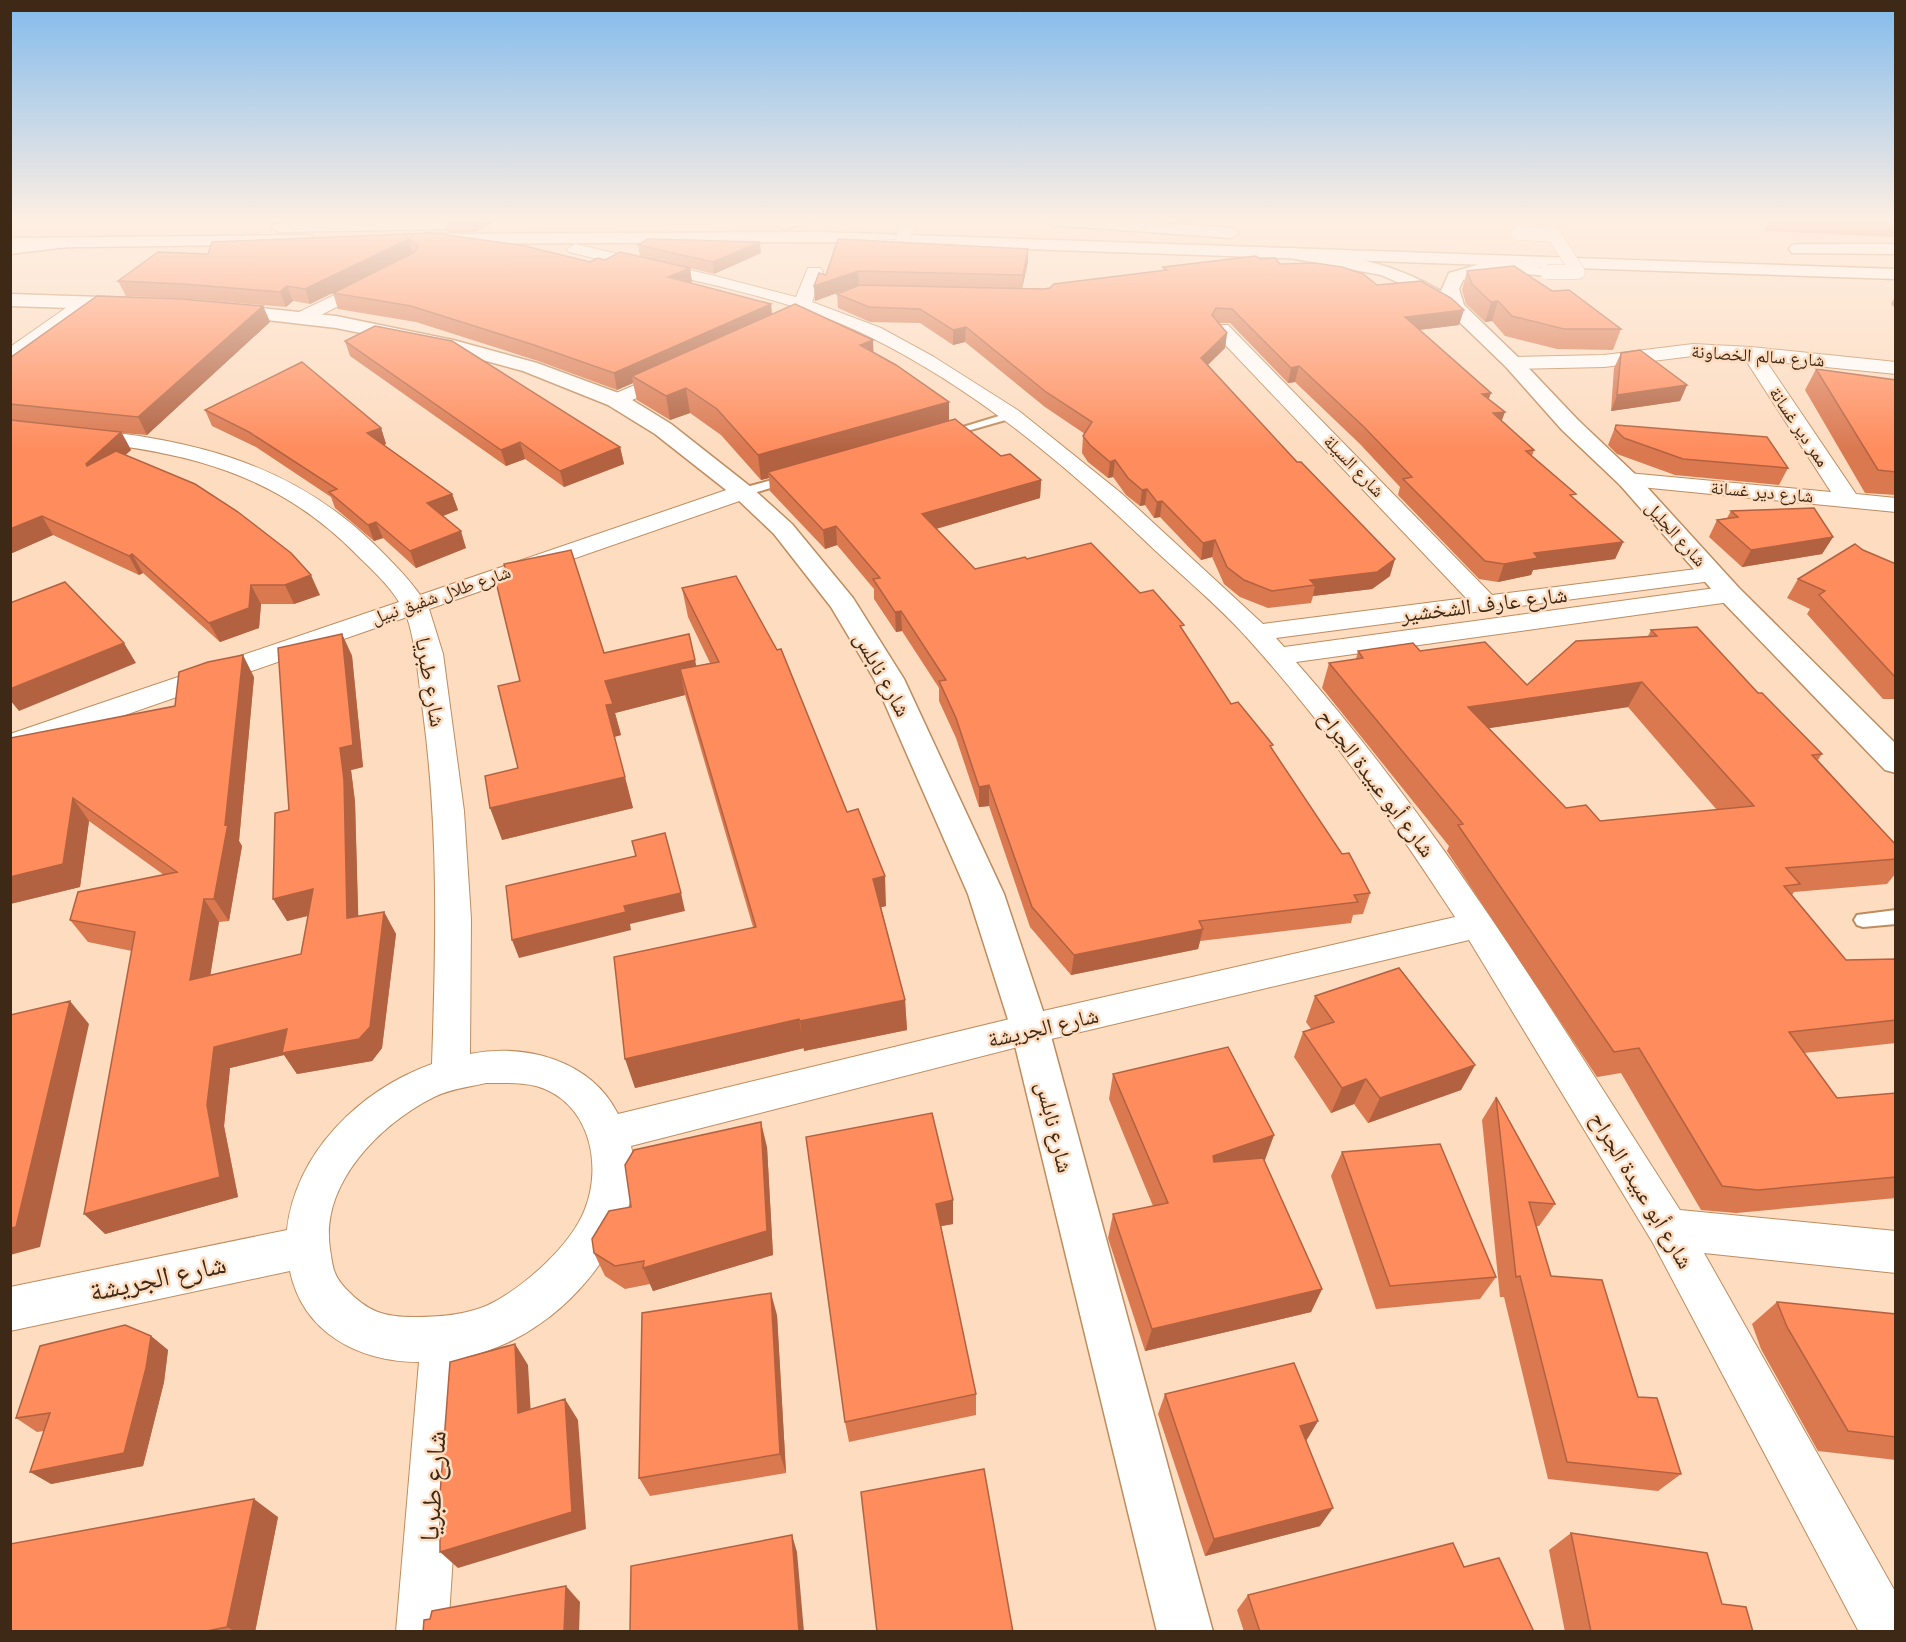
<svg xmlns="http://www.w3.org/2000/svg" width="1906" height="1642" font-family="'Space Grotesk','Noto Naskh Arabic',sans-serif">
<style>
.lines{fill:none;stroke-linecap:round;stroke-linejoin:round}
.service-casing{stroke:#bf8c5e;stroke-width:4}
.pedestrian-casing{stroke:#bf8c5e;stroke-width:3}
.minor-casing{stroke:#bf8c5e;stroke-width:2}
.tertiary-casing{stroke:#bf8c5e;stroke-width:3}
.secondary-casing{stroke:#bf8c5e;stroke-width:3}
.trunk-casing{stroke:#bf8c5e;stroke-width:3}
.service{fill:#fff;fill-rule:evenodd}
.pedestrian{fill:#fff;fill-rule:evenodd}
.minor{fill:#fff;fill-rule:evenodd}
.tertiary{fill:#fff;fill-rule:evenodd}
.secondary{fill:#fff;fill-rule:evenodd}
.trunk{fill:#fff;fill-rule:evenodd}
.pedestrian-bridge-casing{stroke:#bf8c5e;stroke-width:15;stroke-linecap:butt}
.pedestrian-bridge{stroke:#fff;stroke-width:14}
.wall{fill:#da7850;fill-rule:evenodd}
.shaded-wall{fill:#b26241}
.building{fill:#fe8c5d;stroke:#b26241;stroke-width:1.5;fill-rule:evenodd}
.labels{text-anchor:middle;stroke-width:5;stroke-linejoin:round;paint-order:stroke}
.far-street-label{font-size:18px;fill:#3d2915;stroke:#fddcc0}
.street-label{font-size:22px;fill:#3d2915;stroke:#fddcc0}
.near-street-label{font-size:27px;fill:#3d2915;stroke:#fddcc0}
</style>
<rect width="100%" height="100%" fill="#fddcc0"/>
<g class="lines">
<defs>
<path id="service" d="M1012,412L1016,413V417L946,437L940,434Z
M791,475L797,479L795,481L743,496L737,492L739,489Z
M1896,910V924L1863,927L1857,925L1854,920L1857,915Z"/>
<path id="pedestrian" d="M1493,263L1547,268L1553,272L1547,276L1488,270L1487,267Z"/>
<path id="minor" d="M575,244L715,276L796,297L808,268H820L823,272L812,302L881,328L934,357L1019,411L1121,493L1263,624L1466,598L1214,333L1212,329L1214,325H1228L1492,595L1712,567L1721,569L1724,574L1721,579L1712,581L1276,638L1284,647L1730,586L1739,589L1743,594L1739,599L1730,602L1296,662C1444,830 1559,1023 1680,1210L1896,1231V1273L1704,1253L1896,1593V1632H1859L1653,1243L1469,940L1030,1044L631,1146C648,1211 592,1288 541,1323C519,1339 492,1351 466,1357L448,1632H396L419,1362C359,1362 303,1333 290,1271L10,1331V1287L287,1230C296,1152 360,1090 432,1064C436,944 439,832 423,712C418,680 417,648 407,617L10,755V734L399,602C388,584 371,569 356,554C257,454 144,446 10,435V423C147,433 271,444 374,544C390,560 407,576 420,595L735,487L743,485L751,487L754,492L751,497L429,609L443,654L464,811L471,919L470,1054C526,1043 591,1060 618,1114L1030,1014L1455,917C1392,821 1326,725 1249,640C1216,603 1176,571 1141,537C1059,459 970,386 868,336C778,292 667,277 569,252L567,249ZM486,1083C502,1083 520,1082 536,1086C589,1101 603,1163 585,1209C571,1246 521,1290 486,1306C464,1315 438,1317 415,1317C384,1317 368,1312 346,1289C333,1275 333,1268 330,1249C320,1184 380,1124 434,1097C450,1089 469,1087 486,1083Z
M374,276L380,277L383,281L380,285L309,321H297L294,317L297,313Z
M86,297L92,298L95,302L92,306L17,360L10,362V347L80,298Z
M1693,344L1751,347L1896,362V374L1766,361L1856,494L1896,498V512L1620,485L1617,480L1620,475L1628,473L1831,492L1745,359L1693,356L1604,367L1513,369L1506,367L1503,363L1506,359L1513,357L1604,355Z
M673,369L680,371L683,375L680,379L623,404H609L606,400L609,396Z"/>
<path id="tertiary" d="M62,238L68,239L71,243L68,247L10,254V244Z
M1291,248C1350,257 1389,261 1441,291L1449,273L1483,263L1541,257L1547,258L1550,262L1547,266L1485,273L1463,280L1459,289L1464,305L1520,359L1578,420L1636,475L1739,588L1896,744V773L1885,770L1721,600L1620,485L1562,430L1506,367L1448,311L1406,286L1381,275L1285,257L1282,253L1285,249Z
M10,294L132,298L139,300L141,304L139,308L132,310L10,306Z
M222,304L336,316L453,340L537,363L624,395L671,424L751,487L792,524L853,598L904,679L1004,894L1049,1029L1213,1632H1157L1011,1029L968,894L874,679L831,607L774,534L735,497L655,434L608,405L523,371L450,351L336,328L215,314L213,310L215,306Z"/>
<path id="secondary" d="M811,220L809,223L784,229L776,224L780,220Z
M1043,220H1120L1231,228L1239,233L1231,238L1051,225Z"/>
<path id="trunk" d="M396,220H457L461,224L453,229L279,232L271,227L279,222Z
M824,232L1896,269V279L824,242L426,244L420,243L418,239L420,235L426,234Z
M306,235L312,236L314,240L312,244L10,248V238Z
M1798,244H1896V254L1792,253L1789,249L1792,245Z"/>
</defs>
<!-- service casing -->
<use href="#service" class="service-casing"/>
<!-- pedestrian casing -->
<use href="#pedestrian" class="pedestrian-casing"/>
<!-- minor casing -->
<use href="#minor" class="minor-casing"/>
<!-- tertiary casing -->
<use href="#tertiary" class="tertiary-casing"/>
<!-- secondary casing -->
<use href="#secondary" class="secondary-casing"/>
<!-- trunk casing -->
<use href="#trunk" class="trunk-casing"/>
<!-- service -->
<use href="#service" class="service"/>
<!-- pedestrian -->
<use href="#pedestrian" class="pedestrian"/>
<!-- minor -->
<use href="#minor" class="minor"/>
<!-- tertiary -->
<use href="#tertiary" class="tertiary"/>
<!-- secondary -->
<use href="#secondary" class="secondary"/>
<!-- trunk -->
<use href="#trunk" class="trunk"/>
<defs>
<path id="pedestrian-bridge" d="M1519,233L1554,235L1578,272H1547
M874,246L901,247L908,220"/>
</defs>
<!-- pedestrian-bridge casing -->
<use href="#pedestrian-bridge" class="pedestrian-bridge-casing"/>
<!-- pedestrian-bridge -->
<use href="#pedestrian-bridge" class="pedestrian-bridge"/>
</g>
<!-- wall -->
<path class="wall" d="M435,220H497L475,232L448,233L445,221Z
M1769,220H1896V237H1893L1764,231Z
M433,233L590,262L640,257L638,245L761,253L714,274L690,268L692,283L771,304L772,314L873,340V352L949,402V420L1001,456L1041,480L1040,498L936,529L975,569L1027,559L1140,593L1183,630L1231,704L1272,749L1342,854L1370,893L1363,914L1353,915L1351,923L1200,941L1198,949L1071,975L1030,927L989,806L979,807L956,738L939,701V688L902,631L896,632L874,599V589L837,545L825,549L770,491L769,478L761,480L721,435L690,413L670,420L637,400L633,383L617,390L538,361L416,322L338,309L333,293L336,291L310,304L293,301L286,307L190,299L126,296L118,281L208,254Z
M1028,249V262L1022,288L1044,289L1163,271V267L1260,259L1377,285L1459,325L1419,330L1489,399L1501,421L1534,450L1532,456L1574,499L1623,542L1615,559L1533,570L1531,575L1498,582L1479,579L1398,495L1400,487L1360,444L1295,382L1288,383L1230,323H1219L1227,333L1225,348L1208,365L1390,576L1372,589L1313,596L1311,603L1268,608L1240,597L1224,584L1212,557L1201,560L1160,517L1154,518L1145,505L1140,506L1126,495L1113,477L1108,478L1088,462L1082,453L1083,436L1085,434L1045,407L965,342L953,345L920,323L870,322L838,308L837,294L859,285L815,301L814,286L826,275Z
M1467,271L1552,291L1621,329L1613,350L1557,349L1505,336L1492,321L1485,322L1466,304L1462,290Z
M1896,295V309L1891,304Z
M263,306L270,322L147,435L122,433L131,450L125,455L320,595L294,604H261L259,628L220,642L143,573L139,575L53,535L10,554V358Z
M345,341L620,447L624,464L564,487L525,459L506,466L350,356Z
M1621,353L1687,385L1680,401L1611,411L1614,368Z
M1816,369L1896,380V495L1865,493L1805,390Z
M205,410L381,428L386,444L384,445L452,494L458,510L442,516L466,548L416,568L383,538L374,541L335,508L331,497L256,447L212,426Z
M1616,425L1788,468L1779,485L1675,475L1617,454L1608,445Z
M1731,511L1833,537L1822,554L1742,567L1709,537L1717,520L1727,518Z
M1863,550L1896,564V699H1883L1807,614L1810,609L1787,598L1798,579Z
M682,588L847,812L886,906L881,907L905,1000L907,1030L804,1051V1048L635,1088L753,927L685,695L615,713L621,735L614,737L633,808L502,840L518,768L520,681L604,653L695,660L696,666L710,663L688,617Z
M1651,630L1758,693L1822,754L1818,760L1896,845V873L1887,884L1794,892L1792,895L1846,960L1896,959V1043L1804,1053L1837,1098L1896,1093V1198L1736,1213L1701,1210L1621,1073L1597,1077L1447,851L1449,846L1322,688L1329,663L1356,659L1358,651H1420L1527,685L1648,636ZM1628,707L1717,810L1600,821L1566,808L1489,728Z
M342,634L352,656L363,767L351,770L355,802L358,916L384,912L396,934L382,1048L372,1061L297,1074L284,1055L230,1068L224,1126L238,1197L105,1234L132,951L88,942L70,920L164,875L89,821L80,887L10,904V738L175,706L254,677L239,841L242,846L229,921L219,922L210,975L301,954L308,916L287,921L289,810Z
M1315,996L1475,1065L1461,1090L1368,1123L1354,1104L1331,1113L1294,1057L1303,1032L1311,1029L1306,1022Z
M1113,1074L1274,1135L1264,1160L1322,1289L1311,1312L1145,1351L1108,1238L1113,1214L1153,1206L1109,1099Z
M1496,1097L1555,1204L1539,1226H1536L1551,1276L1638,1397L1681,1474L1658,1491L1548,1479L1504,1297H1500L1482,1120Z
M806,1137L953,1224L941,1226L976,1394V1415L849,1442L845,1422Z
M767,1147L773,1255L653,1291L650,1284L625,1289L605,1276L594,1253L631,1207Z
M1342,1152L1496,1277L1480,1299L1376,1309L1331,1176Z
M1777,1302L1896,1314V1460L1818,1451L1761,1349L1752,1324Z
M777,1315L786,1473L650,1496L639,1478Z
M151,1336L168,1350L164,1382L143,1466L51,1484L44,1431L37,1432L16,1418Z
M1165,1394L1318,1421L1306,1441L1320,1526L1205,1556L1158,1414Z
M278,1517L255,1632H10Z
M1571,1533L1722,1604L1753,1632H1565L1549,1550Z
M1464,1567L1534,1632H1244L1237,1610L1248,1595Z"/>
<!-- shaded-wall -->
<path class="shaded-wall" d="M472,220H497L475,232Z
M409,239L413,254L310,304L305,289Z
M760,242L761,253L714,274L713,262Z
M1028,249V262L1022,289L1023,275Z
M690,268L692,283L671,292L668,277Z
M858,271L859,285L815,301L814,286Z
M287,286L293,301L286,307L280,292Z
M1498,301L1492,321L1485,322L1491,302Z
M771,304L772,320L632,376L633,383L617,390L614,373Z
M263,306L270,322L147,435L138,417Z
M1464,310L1459,325L1401,332L1405,317Z
M966,327L965,342L953,345V330Z
M1227,333L1225,348L1199,373L1201,358Z
M873,340L874,364L860,345Z
M1299,366L1295,382L1288,383L1291,368Z
M1687,385L1680,401L1611,411L1617,395Z
M686,388L690,413L670,420L666,396Z
M1491,393L1485,409L1482,394Z
M949,402V427L768,472L769,478L761,480L758,455Z
M1505,412L1499,428L1493,413Z
M381,428L386,444L373,449L367,433Z
M121,432L131,450L96,482L86,464Z
M520,442L525,459L506,466L501,450Z
M620,447L624,464L564,487L560,471Z
M1115,460L1113,477L1108,478L1110,462Z
M1041,480L1040,498L922,533V514Z
M1147,489L1145,505L1140,506L1142,490Z
M452,494L458,510L433,520L427,503Z
M1162,501L1160,517L1154,518L1157,502Z
M42,516L53,535L10,554V529Z
M376,522L383,538L374,541L368,525Z
M836,526L837,545L825,549L823,530Z
M461,531L466,548L416,568L410,551Z
M1833,537L1822,554L1742,567L1751,550Z
M1215,540L1212,557L1201,560L1203,543Z
M1623,542L1615,559L1533,570L1531,575L1498,582L1504,564L1534,553Z
M132,554L143,573L139,575L129,556Z
M1395,559L1390,576L1372,589L1313,596L1315,585L1310,580Z
M311,575L320,595L294,604L285,585Z
M251,585L261,604L259,628L220,642L209,623Z
M901,611L902,631L896,632L895,612Z
M342,634L352,656L363,767L351,770L355,802L359,940L347,918L340,748Z
M124,643L136,663L19,711L10,700V689Z
M243,655L254,677L239,841L242,846L229,921L214,899L225,825Z
M695,660L701,692L680,669L685,695L615,713L621,735L614,737L606,705L605,681Z
M1642,682L1628,707L1458,733L1468,707Z
M625,777L633,808L502,840L490,808Z
M989,785V806L979,807V787Z
M73,798L89,821L80,887L10,904V877Z
M885,876L886,906L875,909L873,879Z
M313,889L326,911L287,921L273,899Z
M681,893L685,911L630,924L631,930L519,958L512,940L624,906Z
M204,899L219,922L206,1002L190,980Z
M384,912L396,934L382,1048L372,1061L297,1074L284,1055L230,1068L224,1126L238,1197L105,1234L84,1214L207,1105L214,1047Z
M1203,929L1198,949L1071,975L1074,955Z
M905,1000L907,1030L804,1051L800,1021Z
M70,1001L89,1024L40,1247L10,1255V1228Z
M799,1019L804,1048L635,1088L625,1059Z
M1475,1065L1461,1090L1368,1123L1380,1098Z
M1366,1079L1354,1104L1331,1113L1342,1088Z
M761,1122L767,1147L773,1255L653,1291L643,1268Z
M1274,1135L1265,1160L1205,1181L1213,1156Z
M953,1200V1224L936,1227V1204Z
M1322,1289L1311,1312L1145,1351L1152,1329Z
M771,1293L777,1315L786,1473L780,1454Z
M151,1336L168,1350L164,1382L143,1466L51,1484L30,1472Z
M515,1344L528,1365L532,1433L518,1413Z
M565,1399L578,1420L586,1529L458,1568L440,1552Z
M1318,1421L1306,1441L1300,1426Z
M254,1499L278,1517L255,1632H236L227,1627Z
M1333,1508L1320,1526L1205,1556L1214,1539Z
M792,1535L797,1552L804,1632H799Z
M566,1586L580,1602L579,1632H564Z"/>
<!-- building -->
<path class="building" d="M433,233L525,246L590,262L598,258L605,260L620,252L690,268L668,277L771,304L614,373L534,345L411,306L333,293L415,252L418,246L409,239L305,289L287,286L280,292L183,284L118,281L158,252L208,254L212,242Z
M648,239L760,242L713,262L638,245Z
M838,239L1028,249L1023,275L858,271L814,286L819,273L826,275Z
M1256,256L1260,259L1275,258L1280,264L1315,263L1342,267L1363,274L1377,285L1421,281L1451,298L1464,310L1405,317L1491,393L1482,394L1505,412L1493,413L1534,450L1526,451L1576,494L1570,495L1623,542L1534,553L1538,558L1504,564L1485,561L1403,479L1412,477L1364,427L1299,366L1291,368L1232,309L1216,308L1212,315L1227,333L1201,358L1297,462H1301L1395,559L1377,572L1310,580L1315,585L1272,591L1244,580L1227,567L1215,540L1203,543L1162,501L1157,502L1147,489L1142,490L1128,478L1115,460L1110,462L1090,445L1083,436L1092,422L1046,392L966,327L953,330L920,309L869,307L837,294L860,285L1044,289L1050,288L1054,284L1167,270L1163,267Z
M1514,266L1552,291L1569,290L1621,329H1564L1512,316L1498,301L1491,302L1472,284L1467,271Z
M97,296L182,299L263,306L138,417L10,404V358Z
M795,304L873,340L860,345L896,365L949,402L758,455L717,409L686,388L666,396L632,376Z
M375,326L452,341L620,447L560,471L520,442L501,450L345,341Z
M1640,350L1687,385L1617,395L1621,353Z
M302,362L381,428L367,433L452,494L427,503L461,531L410,551L376,522L368,525L329,492L337,489L249,432L205,410Z
M1816,369L1896,380V472L1878,470Z
M955,419L1001,456L1010,454L1041,480L922,514L975,569L1025,557L1027,559L1091,543L1140,593L1153,590L1184,625L1180,626L1231,704L1238,702L1273,745L1270,746L1342,854L1349,853L1370,893L1354,895L1358,902L1199,921L1203,929L1074,955L1032,907L989,785L979,787L956,718L939,681L946,680L901,611L895,612L873,579L880,578L836,526L823,530L768,472Z
M10,420L121,432L86,464L87,466L116,451L195,484L238,512L291,553L311,575L285,585H251L249,608L209,623L132,554L129,556L42,516L10,529Z
M1616,425L1767,437L1788,468L1683,459L1624,438L1615,429Z
M1814,508L1833,537L1751,550L1717,520L1738,517L1731,511Z
M1855,544L1863,550L1896,564V678L1819,595L1825,591L1798,579Z
M571,550L604,653L689,634L695,660L605,681L613,704L606,705L625,777L490,808L485,776L518,768L498,686L520,681L496,582L508,580L504,564Z
M736,576L777,650L781,649L847,812L858,809L885,876L873,879L905,1000L800,1021L799,1019L625,1059L614,957L756,927L680,669L719,662L682,588Z
M65,582L124,643L10,689V603Z
M1697,627L1758,693H1762L1822,754L1812,755L1896,845V859L1786,868L1800,884L1784,886L1846,960L1896,959V1020L1789,1032L1837,1098L1896,1093V1177L1758,1190L1722,1186L1639,1048L1614,1052L1458,825L1463,824L1329,663L1363,658L1358,651L1413,643L1420,651L1485,642L1527,685L1576,641L1657,636L1651,630ZM1642,682L1754,806L1600,821L1586,805L1566,808L1468,707Z
M342,634L353,745L340,748L344,780L347,918L384,912L370,1027L359,1039L282,1053L287,1029L214,1047L207,1105L220,1177L84,1214L135,932L70,920L78,892L177,872L73,798L63,864L10,877V738L175,706L179,672L208,662L243,655L225,825L228,824L214,899H204L190,980L301,954L313,889L273,899L275,813L289,810L278,648Z
M665,833L681,893L624,906L626,912L512,940L506,886L636,856L632,841Z
M1399,968L1475,1065L1380,1098L1366,1079L1342,1088L1303,1032L1334,1022L1315,996Z
M70,1001L16,1227L10,1228V1015Z
M1228,1047L1274,1135L1213,1156L1214,1162L1263,1158L1322,1289L1152,1329L1113,1214L1168,1203L1113,1074Z
M1496,1097L1555,1204L1529,1202L1551,1276L1602,1280L1638,1397L1657,1398L1681,1474L1567,1462L1520,1276L1516,1277Z
M932,1113L953,1200L936,1204L976,1394L845,1422L806,1137Z
M761,1122L767,1231L643,1268L644,1261L615,1266L594,1253L592,1239L609,1211L631,1207L625,1165L634,1150Z
M1440,1144L1496,1277L1390,1286L1342,1152Z
M771,1293L780,1454L639,1478L642,1313Z
M1777,1302L1896,1314V1437L1848,1431L1787,1327Z
M125,1325L151,1336L146,1368L124,1453L30,1472L50,1413L16,1418L40,1346Z
M515,1344L518,1413L565,1399L572,1512L440,1552V1494L450,1362Z
M1294,1363L1318,1421L1300,1426L1333,1508L1214,1539L1165,1394Z
M984,1469L1013,1632H877L861,1492Z
M254,1499L227,1627L202,1632H10V1544Z
M1571,1533L1707,1553L1722,1604L1746,1607L1753,1632H1591Z
M792,1535L799,1632H630L631,1566Z
M1453,1543L1464,1567L1499,1558L1534,1632H1260L1248,1595Z
M566,1586L564,1632H423L424,1620L430,1619L432,1611Z"/>
<!-- sky -->
<linearGradient id="sky" x2="0" y2="1"><stop stop-color="#82bbec"/><stop offset="0.49" stop-color="#feefe3"/><stop offset="1" stop-color="#feefe3" stop-opacity="0"/></linearGradient>
<rect width="1906" height="450" fill="url(#sky)"/>
<g class="labels">
<!-- far-street labels -->
<g class="far-street-label">
<text transform="translate(1758 356) rotate(4)" y="6">شارع سالم الخصاونة</text>
<text transform="translate(1799 427) rotate(56)" y="6">ممر دير غسانة</text>
<text transform="translate(1354 466) rotate(46)" y="6">شارع السيلة</text>
<text transform="translate(1762 492) rotate(5)" y="6">شارع دير غسانة</text>
<text transform="translate(1676 534) rotate(48)" y="6">شارع الجليل</text>
<text transform="translate(441 595) rotate(-19)" y="6">شارع طلال شفيق نبيل</text>
</g>
<!-- street labels -->
<g class="street-label">
<text transform="translate(1484 604) rotate(-7)" y="8">شارع عارف الشخشير</text>
<text transform="translate(883 674) rotate(61)" y="8">شارع نابلس</text>
<text transform="translate(431 682) rotate(80)" y="8">شارع طبريا</text>
<text transform="translate(1377 783) rotate(53)" y="8">شارع أبو عبيدة الجراح</text>
<text transform="translate(1043 1027) rotate(-13)" y="8">شارع الجريشة</text>
<text transform="translate(1055 1127) rotate(76)" y="8">شارع نابلس</text>
<text transform="translate(1642 1190) rotate(59)" y="8">شارع أبو عبيدة الجراح</text>
</g>
<!-- near-street labels -->
<g class="near-street-label">
<text transform="translate(158 1278) rotate(-12)" y="9">شارع الجريشة</text>
<text transform="translate(433 1486) rotate(-86)" y="9">شارع طبريا</text>
</g>
</g>
<!-- border -->
<rect width="1906" height="1642" fill="none" stroke="#3d2915" stroke-width="24"/>
</svg>
